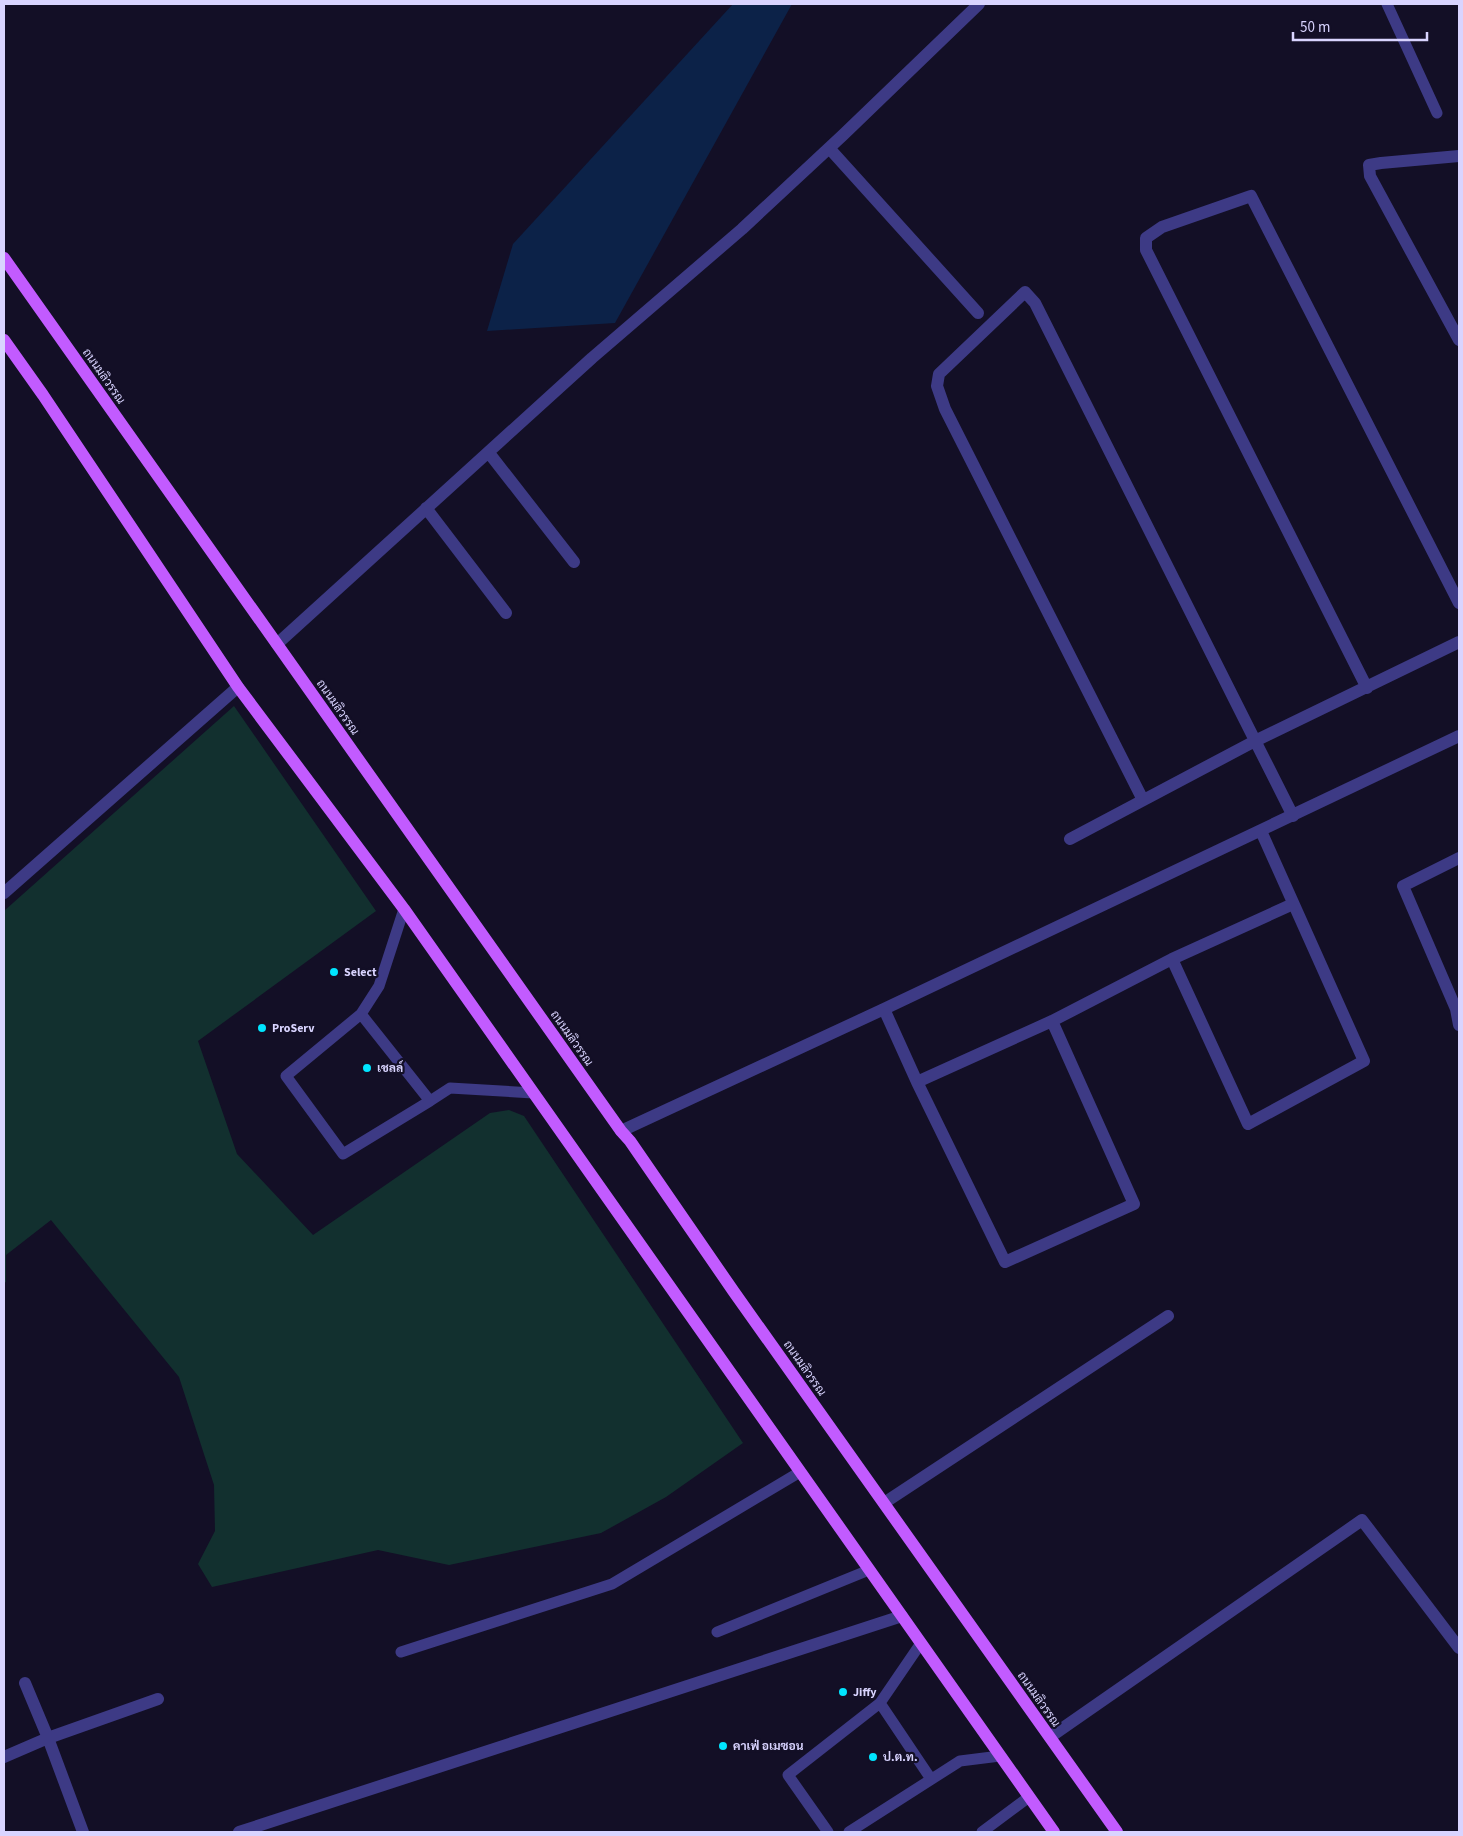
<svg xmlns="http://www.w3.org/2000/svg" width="1463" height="1836" font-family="'Source Sans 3',Sarabun,sans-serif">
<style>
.green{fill:#12302f}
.water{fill:#0c2248}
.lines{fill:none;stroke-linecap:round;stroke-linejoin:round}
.service{stroke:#3d3a85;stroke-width:11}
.minor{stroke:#3d3a85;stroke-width:12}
.tertiary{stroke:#3d3a85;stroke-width:12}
.primary{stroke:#c25bff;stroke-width:12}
.poi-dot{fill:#00e5ff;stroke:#130f26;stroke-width:2}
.labels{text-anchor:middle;stroke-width:4.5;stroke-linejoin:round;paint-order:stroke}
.street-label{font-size:12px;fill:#d9d4ff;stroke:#130f26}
.poi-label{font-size:12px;font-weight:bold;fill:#d9d4ff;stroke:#130f26;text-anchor:start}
</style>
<rect width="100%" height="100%" fill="#130f26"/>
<!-- green -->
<path class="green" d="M234,706L376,911L198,1041L237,1154L313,1235L490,1113L509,1110L524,1116L743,1443L666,1497L601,1533L449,1565L378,1550L212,1587L198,1564L215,1531L214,1485L179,1377L51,1220L6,1255V1282L4,1283V911Z"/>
<!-- water -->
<path class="water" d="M733,4H792L615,323L487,331L513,244Z"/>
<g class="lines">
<!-- service -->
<path class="service" d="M1387,4L1437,113
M404,909L379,986L361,1014L430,1101L450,1088L533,1093
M361,1014L286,1076L343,1154L430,1101
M717,1632L869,1570
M401,1652L612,1584L800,1472
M880,1703L931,1779
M828,1832L788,1775L880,1703L921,1643
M849,1832L960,1761L1000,1756
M982,1832L1029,1797"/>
<!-- minor -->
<path class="minor" d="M829,148L978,313
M1459,156L1381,163L1369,165L1370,176L1459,340
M489,453L574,562
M426,508L506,613
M277,644L592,358L742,229L843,135L979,4
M1367,688L1146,250V238L1162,227L1251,196L1459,603
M1143,800L945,409L937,386L939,374L1025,292L1035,303L1293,816
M1070,839L1255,741L1459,642
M1459,858L1403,886L1456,1009L1459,1025
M4,893L238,687
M1172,959L1248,1124L1364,1061L1261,831
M884,1009L917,1082L1005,1262L1134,1204L1052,1021
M917,1082L1052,1021L1172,959L1293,904
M621,1131L884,1009L1459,736
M884,1503L1168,1316
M25,1683L48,1738L83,1832
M1050,1737L1362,1520L1459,1648
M4,1757L48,1738L158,1699"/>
<!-- tertiary -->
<path class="tertiary" d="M239,1832L902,1616"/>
<!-- primary -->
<path class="primary" d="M4,258L621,1131L630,1141L734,1292L1117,1832
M4,340L43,395L238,687L404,909L1054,1832"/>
</g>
<!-- markers -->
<g class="poi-dot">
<circle cx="334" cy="972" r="5"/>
<circle cx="262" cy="1028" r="5"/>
<circle cx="367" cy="1068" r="5"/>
<circle cx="843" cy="1692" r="5"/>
<circle cx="723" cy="1746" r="5"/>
<circle cx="873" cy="1757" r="5"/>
</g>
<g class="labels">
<!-- street labels -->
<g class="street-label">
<text transform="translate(104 376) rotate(55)" y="4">ถนนมลิวรรณ</text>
<text transform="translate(338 707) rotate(55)" y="4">ถนนมลิวรรณ</text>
<text transform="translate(572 1038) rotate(55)" y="4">ถนนมลิวรรณ</text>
<text transform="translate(805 1368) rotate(55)" y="4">ถนนมลิวรรณ</text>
<text transform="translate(1039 1699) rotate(55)" y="4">ถนนมลิวรรณ</text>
</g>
<!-- poi labels -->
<g class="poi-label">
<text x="344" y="976">Select</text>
<text x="272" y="1032">ProServ</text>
<text x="377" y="1072">เชลล์</text>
<text x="853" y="1696">Jiffy</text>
<text x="733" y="1750">คาเฟ่ อเมซอน</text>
<text x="883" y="1761">ป.ต.ท.</text>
</g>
</g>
<!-- border -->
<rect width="1463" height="1836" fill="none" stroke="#d9d4ff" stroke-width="10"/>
<!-- scale -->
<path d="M1293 32v8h134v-8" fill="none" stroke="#d9d4ff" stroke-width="2.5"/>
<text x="1300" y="32" font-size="15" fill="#d9d4ff" stroke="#130f26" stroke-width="4" paint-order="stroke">50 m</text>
</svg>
